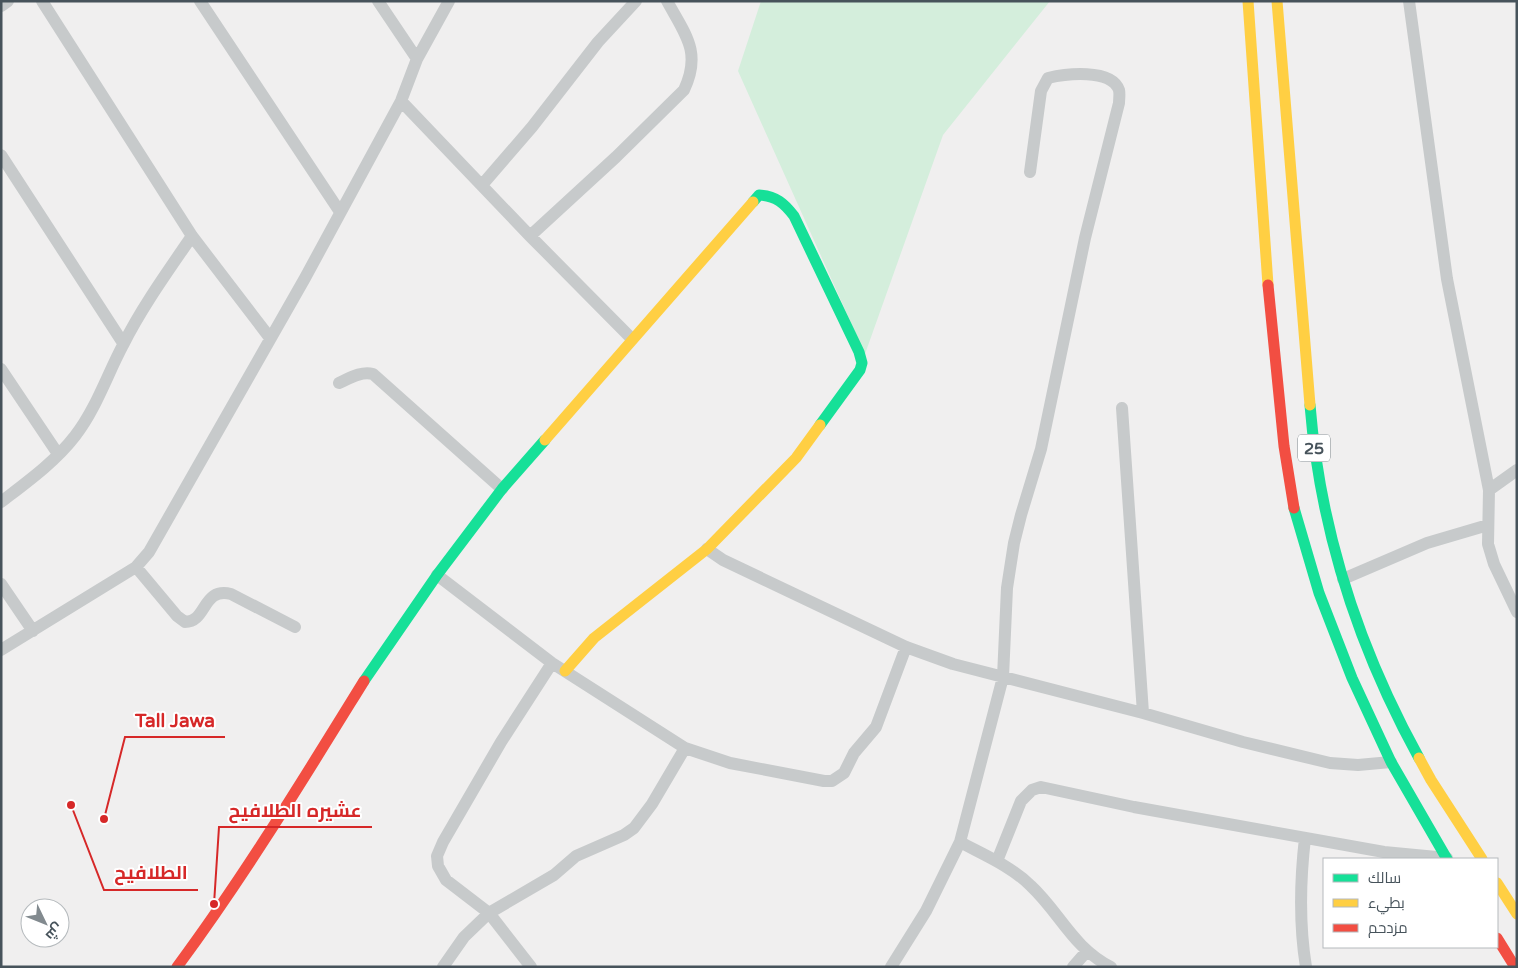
<svg xmlns="http://www.w3.org/2000/svg" width="1518" height="968" font-family="'Varela Round',Cairo,sans-serif">
<style>
.green{fill:#d4eedc}
.lines{fill:none;stroke-linecap:round;stroke-linejoin:round}
.street{stroke:#c7cacb;stroke-width:12}
.fast{stroke:#16e098;stroke-width:11}
.slow{stroke:#ffcf43;stroke-width:11}
.jam{stroke:#f24e42;stroke-width:11}
.labels{text-anchor:middle;stroke-width:4;stroke-linejoin:round;paint-order:stroke}
.shield{fill:#fff;stroke:#7e878c;stroke-width:1}
.shield-label{font-size:16px;font-weight:bold;fill:#47535b}
.leader{fill:none;stroke:#d62828;stroke-width:2}
.callout-dot{fill:#d62828;stroke:#fff;stroke-width:2}
.callout-label{font-size:19px;text-anchor:middle;font-weight:bold;fill:#d62828;stroke:#fff;stroke-width:4;stroke-linejoin:round;paint-order:stroke}
</style>
<rect width="100%" height="100%" fill="#f0efef"/>
<!-- green -->
<path class="green" d="M761,1H1050L943,135L865,354L738,71Z"/>
<g class="lines">
<!-- street -->
<path class="street" d="M42,1L192,236L270,338
M200,1L340,212
M378,1L417,59
M1409,1L1447,279L1489,490L1488,544L1494,564L1517,612
M1,6L8,1
M401,101L530,236L632,339
M1,155L123,343
M482,185L532,127L598,42L636,1
M530,236L616,157L684,90C702,52 685,34 667,1
M1,369L58,454
M339,383C350,378 361,371 373,374L502,489
M1122,408L1143,713
M1489,490L1517,470
M1,502C27,482 55,462 75,436C96,409 107,375 123,345C142,307 168,271 192,236
M707,549L723,560L906,647L953,664L1143,713L1243,742L1330,763L1358,765L1391,762
M136,567L177,616L185,622C207,622 202,587 231,594L295,627
M437,575L552,663L685,748L730,763L824,781H832L844,773L854,753L876,727L906,647
M1343,579L1427,543L1488,525
M1,584L33,631
M1,650L136,567L149,552L305,278L401,101L417,59L449,1
M1305,838C1300,881 1299,924 1306,967
M960,842C984,855 1011,866 1031,886C1060,913 1073,948 1111,967
M997,861L1021,801L1032,790L1041,787L1134,807L1384,852L1447,858
M443,967L464,937L489,913L554,875L576,856L624,835L634,828L652,804L685,748
M531,967L489,913L446,880L438,866L437,856L443,842L501,742L552,663
M891,967L926,911L960,842L1003,677L1007,588L1014,543L1021,515L1041,449L1085,238L1119,103C1119,99 1120,94 1119,90C1111,68 1065,74 1048,78L1041,91L1030,172
M1073,967L1087,951"/>
<!-- fast -->
<path class="fast" d="M753,202L759,195C776,196 784,203 794,216L859,352L862,363L860,370L820,425
M1310,405C1320,529 1359,649 1419,758
M1294,508L1319,593L1352,678L1391,762L1447,859
M364,681L437,575L502,489L545,440"/>
<!-- slow -->
<path class="slow" d="M1248,1L1268,285
M1277,1L1310,405
M545,440L753,202
M565,671L594,638L707,549L796,458L820,425
M1419,758L1431,780L1482,859
M1497,883L1517,914"/>
<!-- jam -->
<path class="jam" d="M1268,285L1284,446L1294,508
M1497,938L1515,967
M177,967C245,875 304,778 364,681"/>
</g>
<g class="labels">
<!-- shield labels -->
<rect class="shield" x="1298" y="434.5" width="32" height="27" rx="4"/>
<g class="shield-label">
<text x="1314" y="454">25</text>
</g>
</g>
<!-- callouts -->
<path class="leader" d="M104 819L125 737H225M214 904L219 827H372M71 805L104 890H198"/>
<g class="callout-dot">
<circle cx="104" cy="819" r="5"/>
<circle cx="214" cy="904" r="5"/>
<circle cx="71" cy="805" r="5"/>
</g>
<g class="callout-label">
<text x="175" y="727">Tall Jawa</text>
<text x="295" y="817">عشيره الطلافيح</text>
<text x="151" y="879">الطلافيح</text>
</g>
<!-- border -->
<rect width="1518" height="968" fill="none" stroke="#47535b" stroke-width="5"/>
<!-- legend -->
<rect x="1323" y="858" width="175" height="90" fill="#ffffff" stroke="#b5babd"/>
<rect x="1333" y="874" width="25" height="8" fill="#16e098" stroke="#b5babd"/>
<text x="1368" y="883" font-size="15" fill="#47535b">سالك</text>
<rect x="1333" y="899" width="25" height="8" fill="#ffcf43" stroke="#b5babd"/>
<text x="1368" y="908" font-size="15" fill="#47535b">بطيء</text>
<rect x="1333" y="924" width="25" height="8" fill="#f24e42" stroke="#b5babd"/>
<text x="1368" y="933" font-size="15" fill="#47535b">مزدحم</text>
<!-- north arrow -->
<g transform="translate(45 923) rotate(133)"><circle r="24" fill="#ffffff" stroke="#b5babd"/>
<path d="M0-4L9 19L0 12L-9 19Z" fill="#828a8f"/>
<text y="-8" font-size="14" font-weight="bold" text-anchor="middle" fill="#47535b">ش</text>
</g>
</svg>
